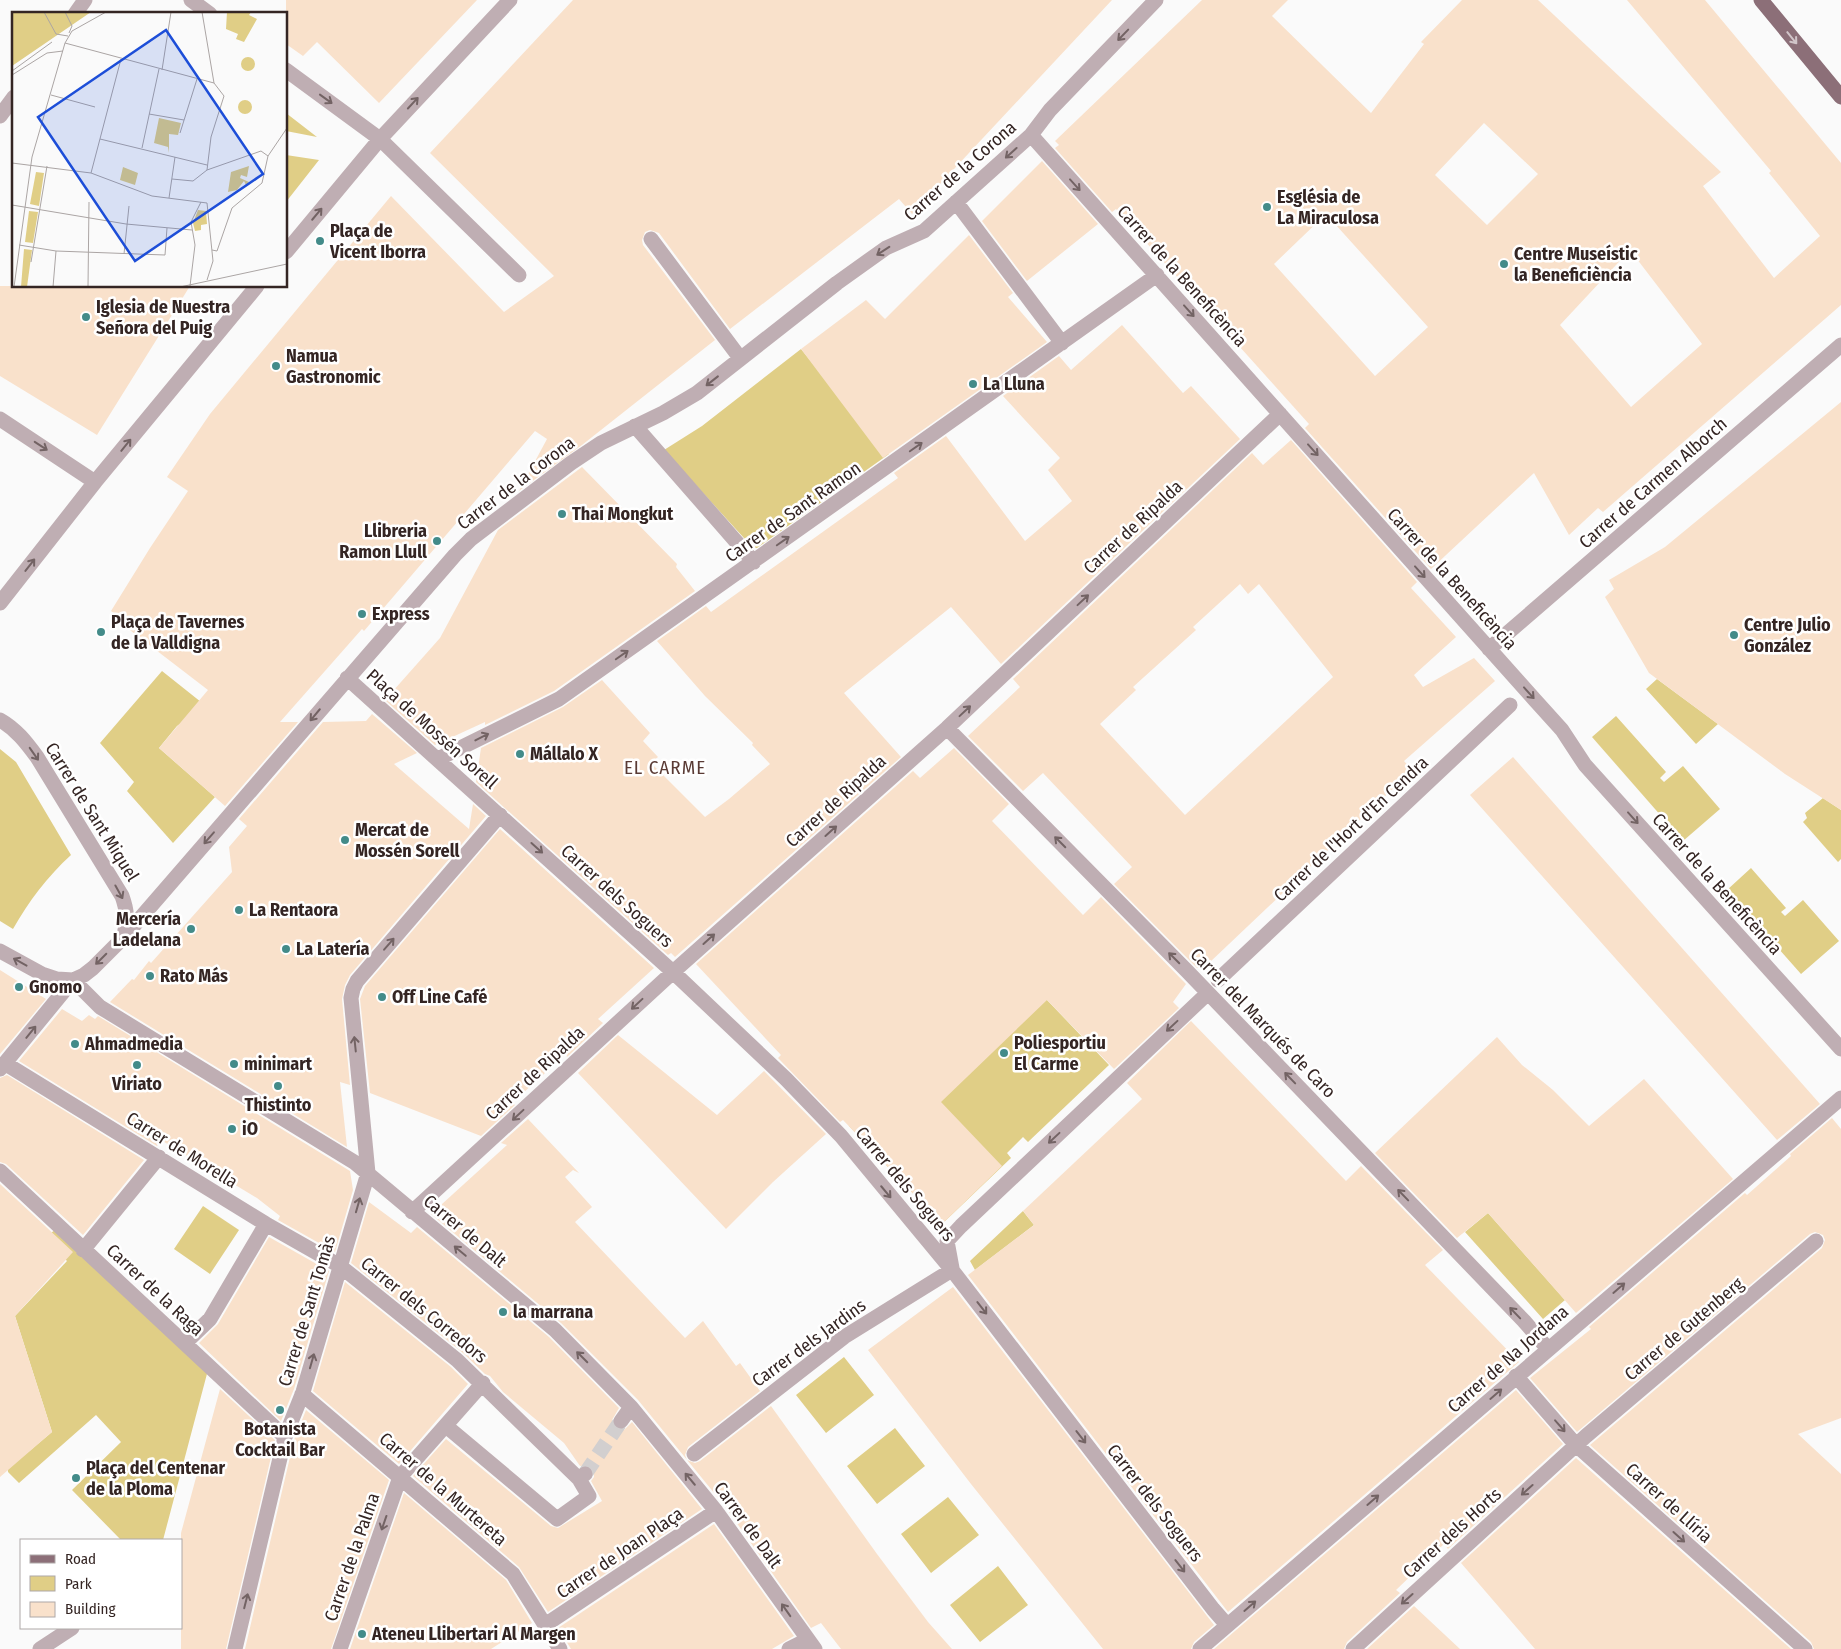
<svg xmlns="http://www.w3.org/2000/svg" width="1841" height="1649" font-family="'Fira Sans Condensed',sans-serif">
<style>
.green{fill:#e0ce86}
.building{fill:#f9e1cb;fill-rule:evenodd}
.lines{fill:none;stroke-linecap:round;stroke-linejoin:round}
.minor-tunnel{stroke:#d2cfcf;stroke-width:15;stroke-dasharray:15 8;stroke-linecap:butt}
.minor{stroke:#bfaeb3;stroke-width:15}
.major{stroke:#8c6f78;stroke-width:15}
.oneway{stroke:#736364}
.oneway2{stroke:#d1c5c9}
.poi-dot{fill:#438b89;stroke:#fff;stroke-width:2}
.labels{text-anchor:middle;stroke-width:5;stroke-linejoin:round;paint-order:stroke}
.street-label{font-size:18px;fill:#342523;stroke:#fff}
.poi-label{font-size:18px;font-weight:bold;fill:#342523;stroke:#fff;text-anchor:start}
.neighbourhood-label{font-size:19px;letter-spacing:1px;fill:#5a3b35;stroke:#fff}
.inset-road{fill:none;stroke:#aba5a4;stroke-width:1}
.view{fill:#1d4ed8;fill-opacity:0.15;stroke:#1d4ed8;stroke-width:2.5}
.inset-edge{fill:none;stroke:#342523;stroke-width:2.5}
</style>
<rect width="100%" height="100%" fill="#fafafa"/>
<!-- green -->
<path class="green" d="M286,113L317,137L286,131Z
M286,155L319,160L286,202Z
M801,349L873,437L889,454L757,548H753L664,450L702,426Z
M162,671L206,706L177,726L159,748L215,797L173,843L127,791L134,782L100,743Z
M1657,679L1718,724L1696,744L1646,689Z
M1616,716L1666,772L1660,778L1664,782L1683,766L1720,809L1683,841L1592,737Z
M0,749L16,762L71,855C47,877 29,901 13,929L0,921Z
M1823,798L1841,810V859L1838,862L1803,822L1807,818L1805,813Z
M1751,868L1786,908L1781,912L1785,916L1803,900L1839,941L1801,974L1727,890Z
M926,873L1109,1065L1028,1142L1023,1137L1007,1153L1011,1158L942,1224L849,1126Z
M203,1206L239,1230L210,1274L174,1249Z
M1023,1211L1034,1225L975,1270L970,1261Z
M1488,1213L1565,1300L1543,1319L1465,1232Z
M55,1230L208,1370L163,1540H121L72,1490L121,1442L96,1415L19,1483L8,1472L5,1433L12,1437L27,1453L52,1432L15,1316L67,1261L44,1238Z
M844,1357L874,1395L826,1433L796,1395Z
M895,1428L925,1466L877,1504L847,1466Z
M948,1497L979,1535L931,1573L901,1534Z
M998,1566L1028,1605L980,1642L950,1605Z"/>
<!-- building -->
<path class="building" d="M286,0H477L379,103L317,42L303,56L286,44Z
M573,0H1112L912,214L899,199L730,329L659,233L650,230L645,232L642,240L643,245L715,340L582,445L519,491L547,439L535,431L364,631L362,629L280,722H298L225,806L159,748L208,690L122,624L124,621L111,611L150,548L188,491L167,477L210,414L391,196L504,312L554,276L430,153Z
M1202,0H1288L1272,16L1371,113L1424,44L1421,42L1462,0H1538L1721,172L1703,186L1774,278L1820,236L1769,173L1771,171L1627,0H1705L1841,163V305L1603,512L1598,508L1569,535L1534,473L1431,569L1305,428L1309,424L1239,346L1237,347L1207,310L1116,209L1112,212L1055,148L1059,145L1055,141ZM1484,123L1538,174L1487,225L1435,175ZM1326,214L1428,327L1375,376L1274,264ZM1630,250L1702,344L1631,407L1560,325Z
M1042,161L1098,224L1027,281L982,221Z
M969,235L1013,293L1008,297L1047,342L883,458L801,349L866,300L885,319Z
M0,286H190L97,435L0,376Z
M1122,325L1183,393L1191,386L1240,439L1001,664L951,607L844,693L901,757L675,957L671,953L668,955L476,782L481,748L563,707L602,680L650,733L643,741L658,757L651,763L705,817L729,799L770,764L752,745L753,743L705,696L657,641L706,606L711,612L898,478L894,473L946,436L1025,541L1072,501L1048,470L1060,458L1003,396L1059,356L1071,370Z
M1841,402V810L1785,774L1649,673L1605,597L1614,589L1609,580L1665,547Z
M1291,440L1417,582L1411,588L1456,637L1414,675L1423,687L1474,658L1495,681L1404,761L1412,770L1400,782L1209,963L1197,968L1114,884L1132,867L1043,773L1023,791L968,736L1020,687L1013,679L1252,453L1263,465ZM1240,584L1248,594L1259,584L1333,677L1185,815L1100,724L1136,690L1133,687L1196,630L1193,627Z
M582,467L677,564L676,567L695,591L554,691L485,725V722L435,745L385,700L440,638L498,530Z
M372,714L417,753L394,764L469,829L473,804L486,816L350,975L345,985L342,999L350,1085L340,1082L347,1147L110,1002L132,979L134,980L149,961L151,963L232,872L229,847L247,826L239,819L323,722L366,721Z
M954,748L1009,804L992,821L1083,915L1101,897L1186,984L1173,1002L1179,1008L1114,1069L1047,1000L941,1102L1002,1166L942,1224L843,1120L840,1122L778,1058L781,1055L696,964L913,771L920,778Z
M1513,757L1820,1104L1777,1140L1470,795Z
M500,829L654,968L598,1019L603,1023L567,1057L566,1054L512,1103L515,1105L481,1136L370,1093L360,999L365,986Z
M0,970L46,999L0,1054Z
M62,1009L82,1021L89,1015L95,1019L98,1016L350,1171L353,1190L335,1252L278,1220L280,1216L257,1198L161,1140L157,1146L19,1061Z
M1191,1021L1346,1181L1361,1166L1443,1250L1425,1265L1519,1362L1228,1612L968,1275L1034,1225L1023,1211L1142,1099L1127,1083Z
M618,1035L717,1115L764,1071L826,1134L773,1182L726,1229L578,1073Z
M1497,1037L1522,1065L1553,1090L1589,1126L1644,1079L1733,1179L1576,1313L1488,1213L1457,1238L1375,1153Z
M7,1075L144,1160L83,1235L6,1164L0,1162V1078Z
M1832,1118L1841,1129V1418L1798,1434L1841,1474V1649H1814L1811,1642L1590,1445L1822,1248L1825,1240L1823,1235L1815,1232L1810,1234L1577,1432L1530,1378L1591,1329L1589,1327L1745,1193L1747,1195L1791,1156L1790,1154Z
M528,1119L579,1173L573,1170L565,1177L592,1207L575,1222L685,1338L703,1321L736,1366L740,1363L760,1391L688,1447L685,1455L687,1460L695,1463L700,1461L771,1406L877,1554L928,1622L952,1649H841L821,1623L811,1628L724,1505L638,1400L561,1323L431,1214L507,1145L501,1143Z
M0,1184L73,1252L15,1316L52,1432L0,1477Z
M369,1202L411,1233L417,1227L549,1337L619,1408L612,1420L615,1428L624,1430L632,1422L702,1509L548,1612L519,1567L413,1476L446,1439L551,1526L558,1528L602,1501L591,1481L594,1477V1472L589,1465L580,1466L564,1443L503,1392L490,1376L485,1374L463,1353L351,1263Z
M269,1237L329,1271L294,1389L281,1421L199,1343L218,1324Z
M345,1282L451,1367L468,1384L399,1464L313,1391Z
M953,1287L1214,1625L1194,1642L1191,1649H1103L971,1484L868,1350Z
M220,1389L275,1440L226,1649H181V1533Z
M1516,1390L1563,1444L1448,1549L1444,1544L1396,1590L1400,1593L1347,1642L1344,1649H1214Z
M306,1410L389,1480L331,1649H245L294,1440Z
M1576,1458L1791,1649H1535L1461,1563Z
M404,1493L506,1580L532,1623L491,1649H350Z
M714,1524L794,1636L772,1649H571L558,1628Z
M1414,1606L1460,1649H1367Z"/>
<g class="lines">
<!-- minor-tunnel -->
<path class="minor-tunnel" d="M585,1474L621,1421"/>
<!-- minor -->
<path class="minor" d="M191,0L210,14
M75,14L85,0
M286,70L380,139L519,275
M0,116L14,97
M1031,135L1534,699L1562,730L1585,765L1841,1049
M956,202L1062,343
M651,239L740,358
M286,252L380,139L510,0
M0,419L95,482
M635,426L754,562
M0,603L95,482L257,286
M1489,649L1841,345
M347,678L673,972L786,1079L841,1136L952,1270L1213,1609L1227,1625
M0,720C16,729 26,742 37,757L122,896C127,910 128,920 124,935
M947,728L1187,971L1524,1321L1548,1349
M438,759L559,699L1157,275
M0,951L42,974L57,979L73,980L100,1007L354,1162L555,1330L631,1407L716,1511L815,1649
M1218,980L1510,705
M6,1064L266,1224L340,1266L457,1360L579,1479L585,1474
M0,1069L73,980L84,975L93,968L124,937L455,555L471,539L571,463L601,443L663,413L697,393L837,283L886,248L924,231L1031,135L1050,110L1156,0
M0,1171L285,1437
M412,1212L673,972L947,728L1280,414
M83,1250L159,1157
M952,1268L947,1241L961,1226L1208,993
M185,1343L210,1319L266,1224
M1516,1376L1576,1445L1805,1649
M302,1394L513,1574L560,1649
M621,1421L631,1407
M446,1426L557,1519L589,1496L579,1479
M694,1454L844,1337L952,1270
M545,1625L716,1511
M40,1649L72,1628
M235,1649L285,1437L303,1392L368,1173L351,998L353,989L357,981L500,815
M340,1649L400,1477L483,1383
M789,1649L807,1640
M1200,1649L1841,1098
M1353,1649L1586,1436L1816,1241"/>
<!-- major -->
<path class="major" d="M1761,0L1841,97"/>
</g>
<!-- one-way arrows -->
<defs><path id="oneway-shaft" d="M-6 0H5M1.5-3L5.5 0L1.5 3" fill="none" stroke-width="1.6" stroke-linecap="round" stroke-linejoin="round" transform="scale(1.25)"/></defs>
<g class="oneway">
<use href="#oneway-shaft" transform="translate(1123 35) rotate(134)"/>
<use href="#oneway-shaft" transform="translate(326 99) rotate(36)"/>
<use href="#oneway-shaft" transform="translate(413 103) rotate(-47)"/>
<use href="#oneway-shaft" transform="translate(1011 153) rotate(138)"/>
<use href="#oneway-shaft" transform="translate(1075 185) rotate(48)"/>
<use href="#oneway-shaft" transform="translate(317 214) rotate(-50)"/>
<use href="#oneway-shaft" transform="translate(883 251) rotate(147)"/>
<use href="#oneway-shaft" transform="translate(1189 311) rotate(48)"/>
<use href="#oneway-shaft" transform="translate(712 381) rotate(142)"/>
<use href="#oneway-shaft" transform="translate(126 445) rotate(-51)"/>
<use href="#oneway-shaft" transform="translate(41 446) rotate(33)"/>
<use href="#oneway-shaft" transform="translate(916 447) rotate(-35)"/>
<use href="#oneway-shaft" transform="translate(1313 450) rotate(48)"/>
<use href="#oneway-shaft" transform="translate(783 541) rotate(-35)"/>
<use href="#oneway-shaft" transform="translate(30 565) rotate(-52)"/>
<use href="#oneway-shaft" transform="translate(1420 572) rotate(48)"/>
<use href="#oneway-shaft" transform="translate(1083 600) rotate(-43)"/>
<use href="#oneway-shaft" transform="translate(622 655) rotate(-35)"/>
<use href="#oneway-shaft" transform="translate(1529 693) rotate(48)"/>
<use href="#oneway-shaft" transform="translate(965 711) rotate(-43)"/>
<use href="#oneway-shaft" transform="translate(315 715) rotate(130)"/>
<use href="#oneway-shaft" transform="translate(482 737) rotate(-27)"/>
<use href="#oneway-shaft" transform="translate(34 754) rotate(55)"/>
<use href="#oneway-shaft" transform="translate(1633 818) rotate(48)"/>
<use href="#oneway-shaft" transform="translate(831 831) rotate(-42)"/>
<use href="#oneway-shaft" transform="translate(209 838) rotate(131)"/>
<use href="#oneway-shaft" transform="translate(1060 842) rotate(-135)"/>
<use href="#oneway-shaft" transform="translate(537 848) rotate(42)"/>
<use href="#oneway-shaft" transform="translate(119 892) rotate(61)"/>
<use href="#oneway-shaft" transform="translate(709 939) rotate(-42)"/>
<use href="#oneway-shaft" transform="translate(389 944) rotate(-49)"/>
<use href="#oneway-shaft" transform="translate(1174 958) rotate(-135)"/>
<use href="#oneway-shaft" transform="translate(101 959) rotate(135)"/>
<use href="#oneway-shaft" transform="translate(20 962) rotate(-151)"/>
<use href="#oneway-shaft" transform="translate(637 1004) rotate(137)"/>
<use href="#oneway-shaft" transform="translate(1172 1026) rotate(137)"/>
<use href="#oneway-shaft" transform="translate(31 1032) rotate(-51)"/>
<use href="#oneway-shaft" transform="translate(355 1044) rotate(-96)"/>
<use href="#oneway-shaft" transform="translate(1290 1078) rotate(-134)"/>
<use href="#oneway-shaft" transform="translate(518 1115) rotate(137)"/>
<use href="#oneway-shaft" transform="translate(1054 1138) rotate(137)"/>
<use href="#oneway-shaft" transform="translate(886 1192) rotate(50)"/>
<use href="#oneway-shaft" transform="translate(1403 1195) rotate(-134)"/>
<use href="#oneway-shaft" transform="translate(358 1205) rotate(-74)"/>
<use href="#oneway-shaft" transform="translate(460 1251) rotate(-140)"/>
<use href="#oneway-shaft" transform="translate(1619 1288) rotate(-41)"/>
<use href="#oneway-shaft" transform="translate(982 1308) rotate(52)"/>
<use href="#oneway-shaft" transform="translate(1515 1313) rotate(-134)"/>
<use href="#oneway-shaft" transform="translate(582 1357) rotate(-135)"/>
<use href="#oneway-shaft" transform="translate(312 1361) rotate(-74)"/>
<use href="#oneway-shaft" transform="translate(1496 1394) rotate(-41)"/>
<use href="#oneway-shaft" transform="translate(1560 1426) rotate(49)"/>
<use href="#oneway-shaft" transform="translate(1081 1437) rotate(52)"/>
<use href="#oneway-shaft" transform="translate(690 1479) rotate(-130)"/>
<use href="#oneway-shaft" transform="translate(1527 1490) rotate(138)"/>
<use href="#oneway-shaft" transform="translate(1373 1500) rotate(-41)"/>
<use href="#oneway-shaft" transform="translate(384 1523) rotate(109)"/>
<use href="#oneway-shaft" transform="translate(1679 1537) rotate(42)"/>
<use href="#oneway-shaft" transform="translate(1180 1566) rotate(52)"/>
<use href="#oneway-shaft" transform="translate(1407 1599) rotate(138)"/>
<use href="#oneway-shaft" transform="translate(246 1601) rotate(-76)"/>
<use href="#oneway-shaft" transform="translate(1250 1606) rotate(-41)"/>
<use href="#oneway-shaft" transform="translate(786 1610) rotate(-125)"/>
</g>
<use class="oneway2" href="#oneway-shaft" transform="translate(1792 38) rotate(51)"/>
<!-- markers -->
<g class="poi-dot">
<circle cx="1267" cy="207" r="5"/>
<circle cx="320" cy="241" r="5"/>
<circle cx="1504" cy="264" r="5"/>
<circle cx="86" cy="317" r="5"/>
<circle cx="276" cy="366" r="5"/>
<circle cx="973" cy="384" r="5"/>
<circle cx="562" cy="514" r="5"/>
<circle cx="437" cy="541" r="5"/>
<circle cx="362" cy="614" r="5"/>
<circle cx="101" cy="632" r="5"/>
<circle cx="1734" cy="635" r="5"/>
<circle cx="520" cy="754" r="5"/>
<circle cx="345" cy="840" r="5"/>
<circle cx="239" cy="910" r="5"/>
<circle cx="191" cy="929" r="5"/>
<circle cx="286" cy="949" r="5"/>
<circle cx="150" cy="976" r="5"/>
<circle cx="19" cy="987" r="5"/>
<circle cx="382" cy="997" r="5"/>
<circle cx="75" cy="1044" r="5"/>
<circle cx="1004" cy="1053" r="5"/>
<circle cx="234" cy="1064" r="5"/>
<circle cx="137" cy="1065" r="5"/>
<circle cx="278" cy="1086" r="5"/>
<circle cx="232" cy="1129" r="5"/>
<circle cx="503" cy="1312" r="5"/>
<circle cx="280" cy="1410" r="5"/>
<circle cx="76" cy="1478" r="5"/>
<circle cx="362" cy="1634" r="5"/>
</g>
<g class="labels">
<!-- street labels -->
<g class="street-label">
<text transform="translate(960 171) rotate(-41)" y="6">Carrer de la Corona</text>
<text transform="translate(1182 276) rotate(48)" y="6">Carrer de la Beneficència</text>
<text transform="translate(516 483) rotate(-37)" y="6">Carrer de la Corona</text>
<text transform="translate(1653 483) rotate(-41)" y="6">Carrer de Carmen Alborch</text>
<text transform="translate(793 512) rotate(-35)" y="6">Carrer de Sant Ramon</text>
<text transform="translate(1133 527) rotate(-43)" y="6">Carrer de Ripalda</text>
<text transform="translate(1452 579) rotate(48)" y="6">Carrer de la Beneficència</text>
<text transform="translate(432 729) rotate(42)" y="6">Plaça de Mossén Sorell</text>
<text transform="translate(836 801) rotate(-42)" y="6">Carrer de Ripalda</text>
<text transform="translate(92 812) rotate(58)" y="6">Carrer de Sant Miquel</text>
<text transform="translate(1351 829) rotate(-43)" y="6">Carrer de l'Hort d'En Cendra</text>
<text transform="translate(1717 884) rotate(48)" y="6">Carrer de la Beneficència</text>
<text transform="translate(617 896) rotate(42)" y="6">Carrer dels Soguers</text>
<text transform="translate(1263 1023) rotate(46)" y="6">Carrer del Marqués de Caro</text>
<text transform="translate(535 1073) rotate(-43)" y="6">Carrer de Ripalda</text>
<text transform="translate(182 1150) rotate(32)" y="6">Carrer de Morella</text>
<text transform="translate(905 1184) rotate(50)" y="6">Carrer dels Soguers</text>
<text transform="translate(465 1231) rotate(40)" y="6">Carrer de Dalt</text>
<text transform="translate(155 1290) rotate(43)" y="6">Carrer de la Raga</text>
<text transform="translate(424 1310) rotate(39)" y="6">Carrer dels Corredors</text>
<text transform="translate(307 1311) rotate(-73)" y="6">Carrer de Sant Tomàs</text>
<text transform="translate(1684 1329) rotate(-40)" y="6">Carrer de Gutenberg</text>
<text transform="translate(809 1343) rotate(-36)" y="6">Carrer dels Jardins</text>
<text transform="translate(1508 1359) rotate(-41)" y="6">Carrer de Na Jordana</text>
<text transform="translate(443 1489) rotate(41)" y="6">Carrer de la Murtereta</text>
<text transform="translate(1155 1503) rotate(52)" y="6">Carrer dels Soguers</text>
<text transform="translate(1669 1503) rotate(42)" y="6">Carrer de Llíria</text>
<text transform="translate(748 1525) rotate(54)" y="6">Carrer de Dalt</text>
<text transform="translate(1452 1533) rotate(-42)" y="6">Carrer dels Horts</text>
<text transform="translate(620 1553) rotate(-34)" y="6">Carrer de Joan Plaça</text>
<text transform="translate(352 1557) rotate(-71)" y="6">Carrer de la Palma</text>
</g>
<!-- poi labels -->
<g class="poi-label">
<text x="1277" y="203">Església de<tspan x="1277" dy="21">La Miraculosa</tspan></text>
<text x="330" y="237">Plaça de<tspan x="330" dy="21">Vicent Iborra</tspan></text>
<text x="1514" y="260">Centre Museístic<tspan x="1514" dy="21">la Beneficiència</tspan></text>
<text x="96" y="313">Iglesia de Nuestra<tspan x="96" dy="21">Señora del Puig</tspan></text>
<text x="286" y="362">Namua<tspan x="286" dy="21">Gastronomic</tspan></text>
<text x="983" y="390">La Lluna</text>
<text x="572" y="520">Thai Mongkut</text>
<text x="427" y="537" text-anchor="end">Llibreria<tspan x="427" dy="21">Ramon Llull</tspan></text>
<text x="372" y="620">Express</text>
<text x="111" y="628">Plaça de Tavernes<tspan x="111" dy="21">de la Valldigna</tspan></text>
<text x="1744" y="631">Centre Julio<tspan x="1744" dy="21">González</tspan></text>
<text x="530" y="760">Mállalo X</text>
<text x="355" y="836">Mercat de<tspan x="355" dy="21">Mossén Sorell</tspan></text>
<text x="249" y="916">La Rentaora</text>
<text x="181" y="925" text-anchor="end">Mercería<tspan x="181" dy="21">Ladelana</tspan></text>
<text x="296" y="955">La Latería</text>
<text x="160" y="982">Rato Más</text>
<text x="29" y="993">Gnomo</text>
<text x="392" y="1003">Off Line Café</text>
<text x="1014" y="1049">Poliesportiu<tspan x="1014" dy="21">El Carme</tspan></text>
<text x="85" y="1050">Ahmadmedia</text>
<text x="244" y="1070">minimart</text>
<text x="137" y="1090" text-anchor="middle">Viriato</text>
<text x="278" y="1111" text-anchor="middle">Thistinto</text>
<text x="242" y="1135">iO</text>
<text x="513" y="1318">la marrana</text>
<text x="280" y="1435" text-anchor="middle">Botanista<tspan x="280" dy="21">Cocktail Bar</tspan></text>
<text x="86" y="1474">Plaça del Centenar<tspan x="86" dy="21">de la Ploma</tspan></text>
<text x="372" y="1640">Ateneu Llibertari Al Margen</text>
</g>
<!-- neighbourhood labels -->
<g class="neighbourhood-label">
<text x="665" y="774">EL CARME</text>
</g>
</g>
<!-- overview -->
<g transform="translate(12 12)">
<rect width="275" height="275" fill="#fafafa"/>
<path d="M0,0H79L0,54ZM215,0H239L237,3L245,7L232,30L224,27L226,22L214,17ZM229 52a7 7 0 1 1 14 0a7 7 0 1 1-14 0ZM226 95a7 7 0 1 1 14 0a7 7 0 1 1-14 0ZM147,106L169,111L166,123L157,122V141L156,135L142,131ZM237,154L235,165L229,163L228,166L237,170L234,173L232,169L225,178L216,180L219,160ZM111,155L126,161L123,173L108,168ZM24,160L32,161L27,194L18,192ZM186,198L194,199L195,212L189,213V218L183,219L181,211ZM17,199L26,200L21,231L13,230ZM12,237L20,238L15,275H9Z" fill="#e0ce86"/>
<path class="inset-road" d="M32,0L44,22L56,24M53,0L60,14L57,21M190,0L202,71L212,84L199,125L195,158M53,31L202,71M150,58L159,0M0,59L40,30M0,63L35,41L51,39M39,83L83,95M137,102L172,108M168,121L185,67M88,127L195,153M130,136L147,57M0,151L79,161L140,184L195,191L201,249L195,268M79,161L109,47M160,167L181,169L195,158L249,139L256,144M157,186L163,145M0,193L114,212L180,218M7,233L44,239L153,243L155,216M200,238L205,239L220,196L250,171L256,144L275,116M112,242L117,194M19,250L35,154M178,274L183,233L179,210L189,190M2,275L20,145L53,31L60,19L94,0M41,275L44,239M76,275L77,190M168,275L275,252"/>
<path class="view" d="M154,18L251,162L123,249L26,105Z"/>
<rect width="275" height="275" class="inset-edge"/>
</g>
<!-- legend -->
<rect x="20" y="1539" width="162" height="90" fill="#ffffff" stroke="#aea8a7"/>
<rect x="30" y="1555" width="25" height="8" fill="#8c6f78" stroke="#aea8a7"/>
<text x="65" y="1564" font-size="15" fill="#342523">Road</text>
<rect x="30" y="1576" width="25" height="15" fill="#e0ce86" stroke="#aea8a7"/>
<text x="65" y="1589" font-size="15" fill="#342523">Park</text>
<rect x="30" y="1602" width="25" height="15" fill="#f9e1cb" stroke="#aea8a7"/>
<text x="65" y="1614" font-size="15" fill="#342523">Building</text>
</svg>
